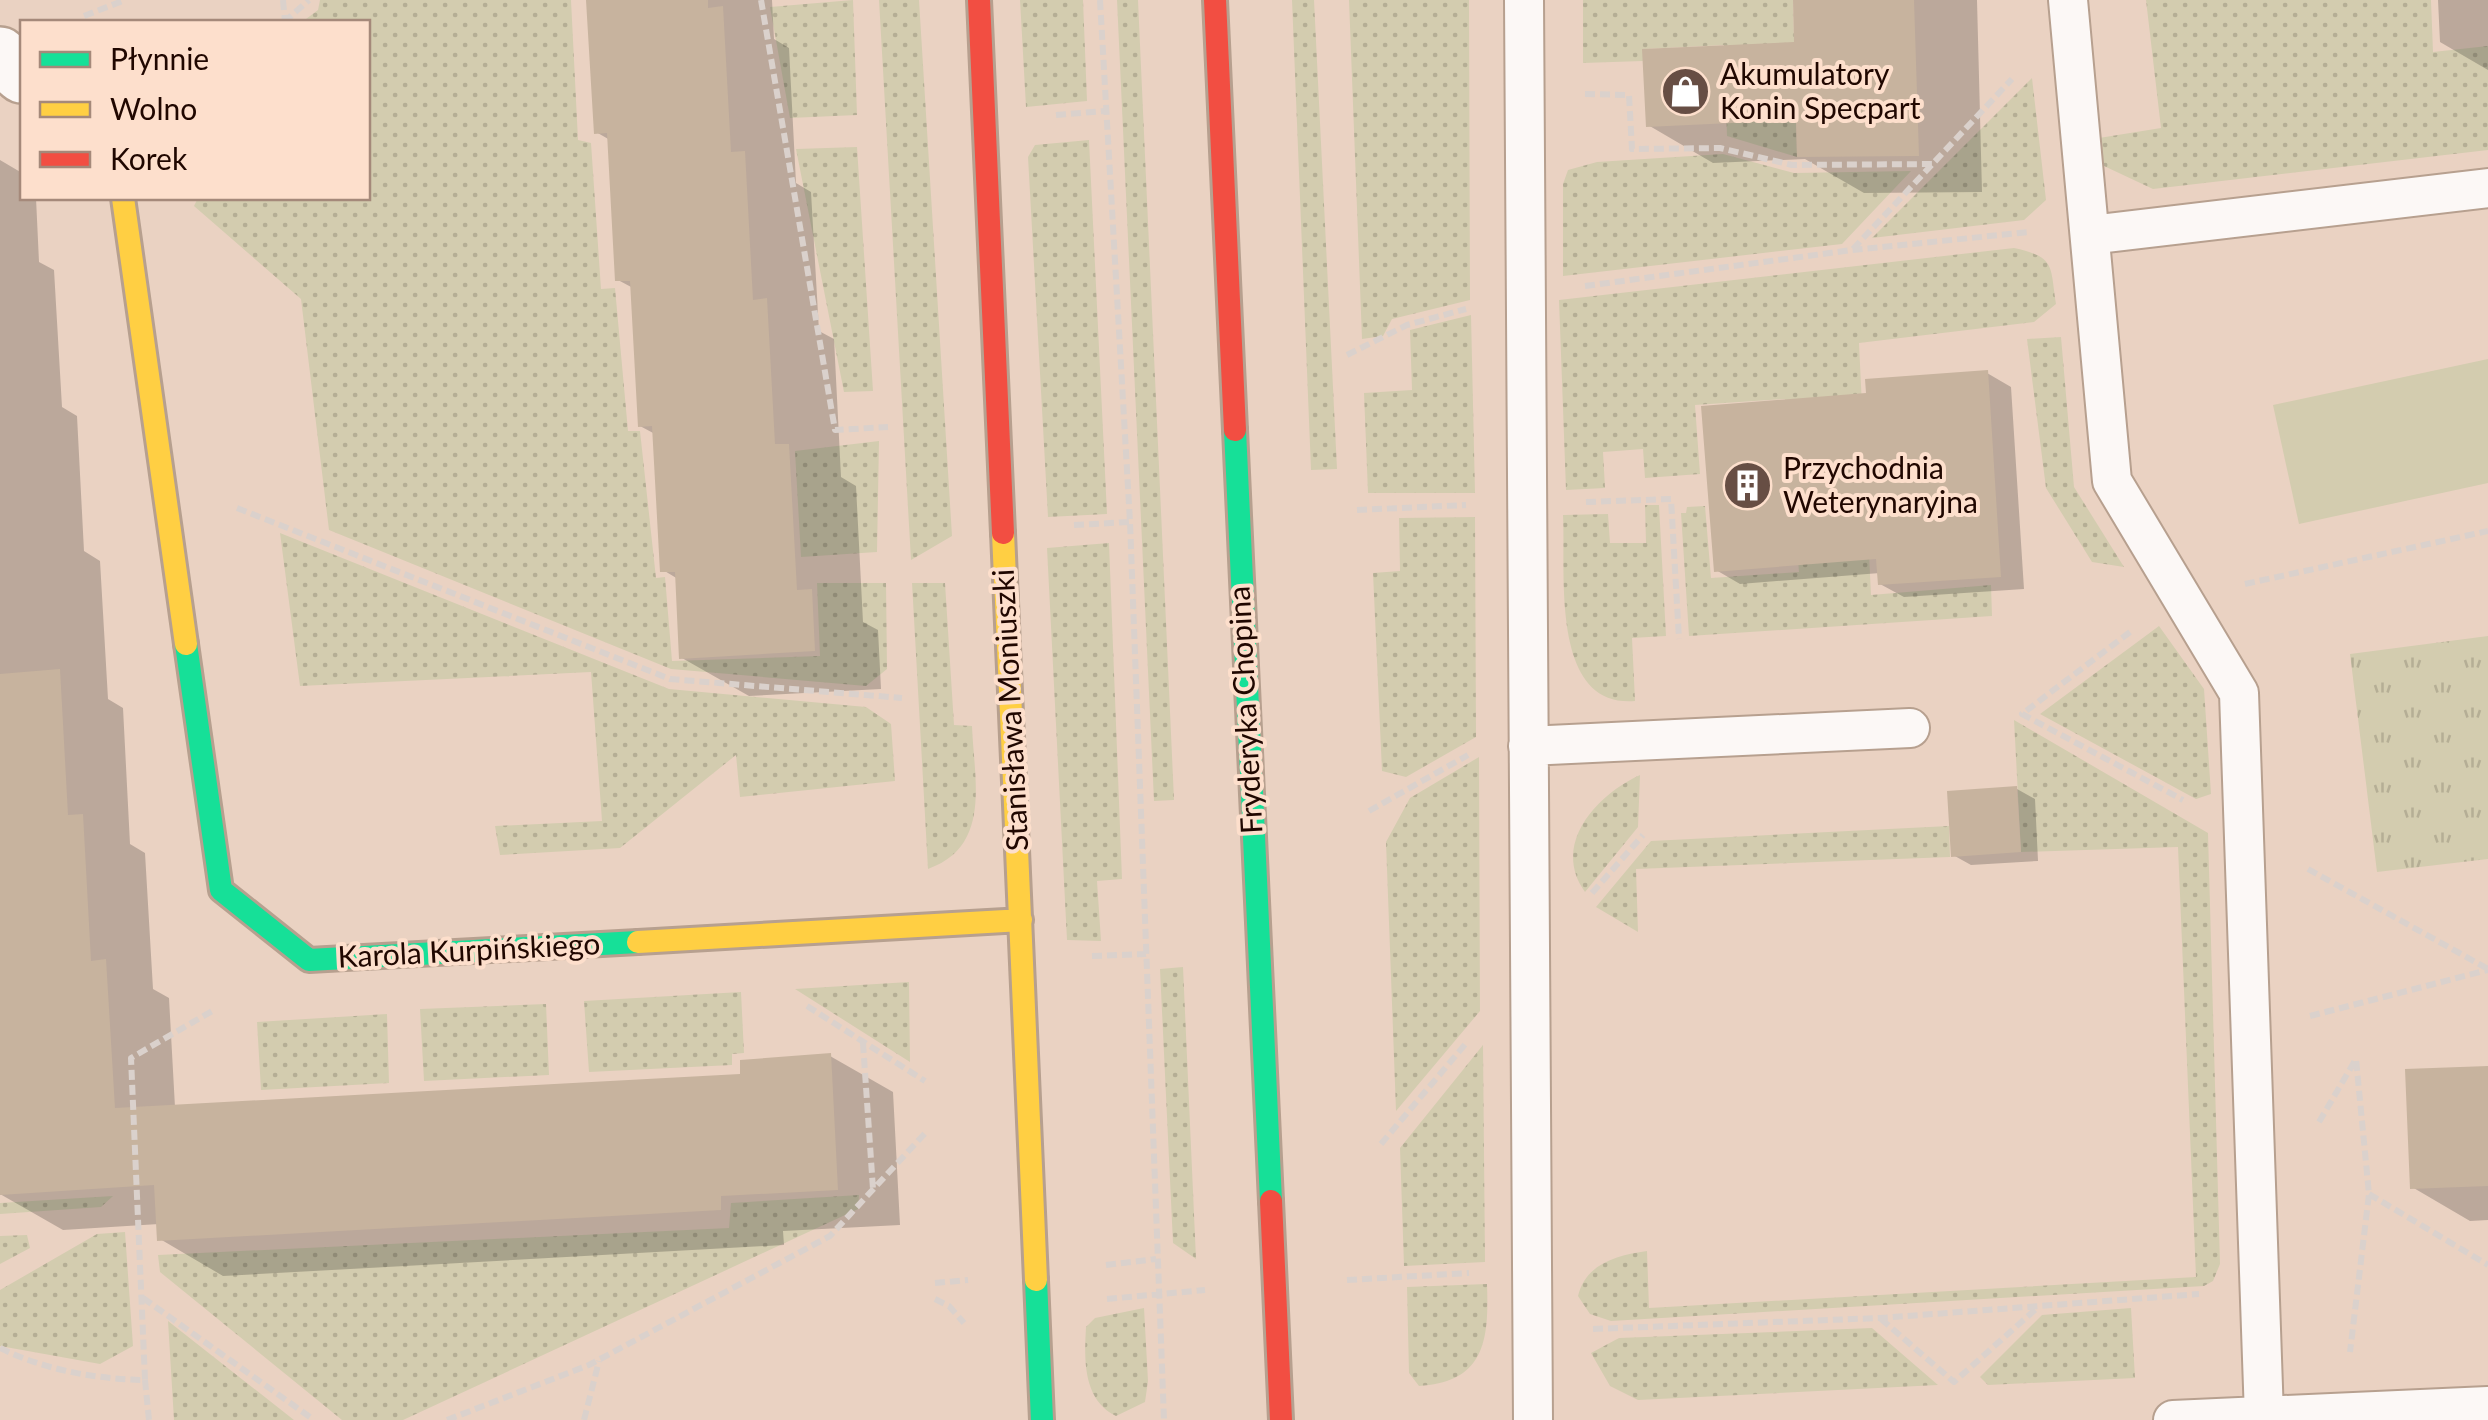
<svg xmlns="http://www.w3.org/2000/svg" width="2488" height="1420" font-family="Lato,sans-serif">
<style>
.grass{fill:url(#grass-dots)}
.park{fill:url(#park-tufts)}
.pitch{fill:#d3ccaf}
.shadow{fill:#0003}
.building{fill:#c7b39e}
.lines{fill:none;stroke-linecap:round;stroke-linejoin:round}
.lane-casing{stroke:#b7a08f;stroke-width:42}
.street-casing{stroke:#b7a08f;stroke-width:60}
.fast-casing{stroke:#b7a08f;stroke-width:28}
.slow-casing{stroke:#b7a08f;stroke-width:28}
.jam-casing{stroke:#b7a08f;stroke-width:28}
.path{stroke:#dad1cc;stroke-width:6;stroke-dasharray:10 5;stroke-linecap:butt}
.lane{stroke:#fcf8f6;stroke-width:38}
.street{stroke:#fcf8f6;stroke-width:55}
.fast{stroke:#16e098;stroke-width:22}
.slow{stroke:#ffcf43;stroke-width:22}
.jam{stroke:#f24e42;stroke-width:22}
.labels{text-anchor:middle;stroke-width:8;stroke-linejoin:round;paint-order:stroke}
.poi-label{font-size:30px;fill:#200700;stroke:#fddfcc;text-anchor:start}
.street-label{font-size:30px;fill:#200700;stroke:#fddfcc}
</style>
<defs>
<pattern id="grass-dots" width="8" height="8" patternUnits="userSpaceOnUse" patternTransform="scale(2.5)"><rect width="8" height="8" fill="#d3ccaf"/><path d="M2 2h.1M6 6h.1" fill="none" stroke="#b5ae95" stroke-width="1.8" stroke-linecap="round"/></pattern>
<pattern id="park-tufts" width="24" height="20" patternUnits="userSpaceOnUse" patternTransform="scale(2.5)"><rect width="24" height="20" fill="#d3ccaf"/><path d="M3 7l-1-3M5 7V3M7 7l1-3M15 17l-1-3M17 17v-4M19 17l1-3" fill="none" stroke="#b5ae95"/></pattern>
</defs>
<rect width="100%" height="100%" fill="#ead2c2"/>
<!-- grass -->
<path class="grass" d="M320,0H571L578,140L591,143L601,289L615,288L628,431H640L656,578L665,577L672,661L820,656L817,583H886L887,669L866,686L671,669L329,530L301,299L194,206L198,198H368V22H302L318,10Z
M853,0L857,115L790,118L770,7Z
M879,0H919L952,536L911,560Z
M1020,0H1083L1087,101L1026,107Z
M1117,0H1138L1174,800L1154,801Z
M1292,0H1314L1337,469L1311,470Z
M1349,0H1469L1470,300L1392,319L1383,336L1362,339Z
M1583,0H1793L1797,157L1727,136L1724,45L1643,49V61L1583,63Z
M2146,0H2431L2433,52L2488,46V150L2153,189L2104,166L2099,138L2161,128Z
M2032,78L2046,200L2024,220L1872,238Z
M1089,140L1107,514L1048,517L1028,157L1035,145Z
M857,147L873,391L844,392L796,149Z
M1723,154L1794,173L1911,171L1842,244L1563,276V184L1568,170L1597,162Z
M2014,248C2056,257 2050,266 2056,304L2034,322L1859,343L1871,595L1991,585L1992,616L1689,636L1681,513H1686L1687,507L1705,506L1711,578L1799,572L1785,399L1695,405L1700,474L1645,478L1643,449L1603,452L1605,488L1566,490L1559,300Z
M1471,315L1475,493H1368L1364,393L1412,390L1410,330Z
M2061,337L2074,487L2124,567L2092,562L2046,488L2027,339Z
M879,441L877,552L801,557L795,451Z
M1645,505H1659L1666,636L1632,638L1635,701C1549,708 1566,571 1563,515L1608,514L1610,543H1646Z
M1475,517L1476,737L1406,777L1382,771L1373,573L1400,571L1399,518Z
M280,533L669,689L866,707L891,724L895,781L740,797L736,755L620,848L500,855L495,826L602,821L591,672L300,686Z
M1109,543L1122,879L1097,881L1101,941L1067,940L1047,548Z
M912,583H945L954,725L972,726C974,780 992,846 928,869Z
M2159,626L2204,689L2211,794L2196,799L2040,714Z
M2014,720L2208,833L2220,1264L2213,1281L2204,1286L1611,1321L1590,1314L1578,1296C1586,1263 1618,1255 1647,1251L1649,1308L2196,1277L2178,847L2021,852Z
M1479,757L1480,1011L1396,1111L1386,842L1410,798Z
M1640,775L1638,827L1585,892C1551,845 1596,795 1640,775Z
M1949,826L1950,857L1636,869L1638,932L1596,907L1651,841Z
M1183,967L1196,1259L1173,1243L1160,969Z
M909,982L910,1062L795,989Z
M741,992L744,1053L732,1054V1065L589,1072L584,1001Z
M546,1004L549,1075L424,1081L420,1009Z
M387,1014L389,1083L261,1090L257,1022Z
M1483,1045L1485,1262L1404,1266L1400,1148Z
M859,1195L858,1209L403,1420H342L160,1272L158,1255L729,1228L731,1203Z
M113,1196L101,1207L0,1214V1203Z
M125,1232L133,1346L100,1364L0,1346V1290L97,1234Z
M27,1235L30,1248L0,1264V1236Z
M1487,1284C1489,1340 1485,1382 1419,1386L1409,1373L1407,1287Z
M1144,1308L1148,1381L1145,1402L1116,1416C1083,1400 1084,1360 1086,1327L1095,1318Z
M2131,1308L2135,1378L1988,1385L1980,1377L2042,1315Z
M168,1321L294,1420H174Z
M1872,1328L1938,1385L1638,1400L1610,1386L1591,1353L1619,1338Z"/>
<!-- park -->
<path class="park" d="M2488,636V859L2377,872L2350,654Z"/>
<!-- pitch -->
<path class="pitch" d="M2488,359V483L2299,524L2273,405Z"/>
<!-- shadow -->
<path class="shadow" d="M589,0H772L774,39L789,48L796,183L811,192L819,331L834,339L841,477L856,486L863,622L878,630L881,689L749,696L682,658L678,579L663,570L655,434L640,426L633,288L618,280L610,140L596,132Z
M1796,0H1977L1982,192L1864,193L1805,159L1713,163L1648,125L1797,44Z
M2438,0H2488V70L2440,42Z
M0,160L22,173V198H36L39,262L54,270L62,407L77,416L84,551L100,561L108,699L123,708L130,844L145,853L153,989L169,998L175,1107L743,1076L830,1056L893,1092L900,1225L783,1231L784,1245L223,1276L160,1239L159,1224L63,1230L0,1194Z
M1987,373L2011,387L2024,589L1904,597L1880,584V573L1740,584L1716,570L1868,395Z
M2017,789L2035,799L2038,861L1971,865L1953,855Z
M2488,1068V1220L2470,1221L2412,1187Z"/>
<!-- building -->
<path class="building" d="M586,0H708V8L723,6L731,152L745,151L753,300L767,298L775,444H789L797,590L812,589L815,651L679,659L675,572H660L652,426L638,427L630,281H615L607,133L594,134Z
M1793,0H1914L1919,156L1797,157L1796,120L1646,127L1642,49L1794,42Z
M1988,370L2001,577L1878,585L1876,559L1714,572L1701,406L1866,393L1865,379Z
M60,669L68,815L83,814L91,961L106,959L115,1108L740,1074V1060L831,1053L838,1190L721,1196V1210L157,1241L154,1185L0,1195V674Z
M2017,786L2021,852L1951,857L1947,791Z
M2488,1066V1186L2410,1189L2405,1069Z"/>
<g class="lines">
<defs>
<path id="lane" d="M1524,0L1533,1420
M2068,0L2112,481L2239,693L2264,1416
M2090,235L2488,188
M1528,746L1910,728
M2173,1420L2488,1406"/>
<path id="street" d="M0,55L22,75"/>
<path id="fast" d="M1235,430L1271,1201
M186,644L221,890L309,960L638,942
M1036,1280L1042,1420"/>
<path id="slow" d="M123,198L186,644
M1003,533L1036,1280
M638,942L1021,920"/>
<path id="jam" d="M979,0L1003,533
M1215,0L1235,430
M1271,1201L1281,1420"/>
</defs>
<!-- lane casing -->
<use href="#lane" class="lane-casing"/>
<!-- street casing -->
<use href="#street" class="street-casing"/>
<!-- fast casing -->
<use href="#fast" class="fast-casing"/>
<!-- slow casing -->
<use href="#slow" class="slow-casing"/>
<!-- jam casing -->
<use href="#jam" class="jam-casing"/>
<!-- path -->
<path class="path" d="M283,0L285,22
M761,0L835,430L888,427
M1100,0L1130,522L1164,1420
M84,16L125,0
M284,22L309,0
M1585,94L1629,95L1632,149L1720,148L1792,165L1936,164
M1056,115L1104,111
M1853,249L2012,79
M1585,286L1852,250L2030,232
M1347,355L1407,325L1466,309
M1586,502L1671,499L1679,639
M237,508L670,679L902,698
M1357,510L1466,505
M1074,525L1130,522
M2245,584L2488,531
M2130,632L2022,714L2183,800
M1369,811L1468,755
M2308,869L2488,969
M1592,893L1643,835
M1092,956L1146,954
M807,1006L925,1081
M2310,1016L2488,970
M863,1043L873,1189
M2319,1122L2356,1059L2369,1194L2350,1352
M1381,1144L1468,1041
M2369,1194L2488,1265
M1106,1265L1156,1259
M1347,1280L1469,1273
M935,1283L968,1280
M143,1298L314,1420
M935,1299L949,1306L964,1323
M1107,1299L1205,1290
M1881,1319L1954,1382L2037,1308
M1593,1329L1880,1318L2199,1294
M0,1348C45,1370 95,1379 145,1380L131,1058L214,1010
M145,1380L149,1420
M447,1420L589,1365L830,1236L928,1130
M584,1420L599,1361"/>
<!-- lane -->
<use href="#lane" class="lane"/>
<!-- street -->
<use href="#street" class="street"/>
<!-- fast -->
<use href="#fast" class="fast"/>
<!-- slow -->
<use href="#slow" class="slow"/>
<!-- jam -->
<use href="#jam" class="jam"/>
</g>
<!-- icons -->
<defs>
<symbol id="shop-disc" viewBox="-11 -11 22 22"><circle r="9.5" fill="#674e44" stroke="#fddfcc"/><path d="M-5-2.5h2.3a2.7 3.5 0 0 1 5.4 0H5L5.5 6h-11ZM-1.5-2.5h3a1.5 2.3 0 0 0-3 0Z" fill="#fff"/></symbol>
<symbol id="building-disc" viewBox="-11 -11 22 22"><circle r="9.5" fill="#674e44" stroke="#fddfcc"/><path d="M-4-6H4V6H1V3H-1V6H-4ZM-2.5-4.3h1.7v1.8h-1.7ZM.8-4.3h1.7v1.8H.8ZM-2.5-1h1.7V.8h-1.7ZM.8-1h1.7V.8H.8Z" fill="#fff"/></symbol>
</defs>
<g fill-rule="evenodd">
<use href="#shop-disc" x="1658" y="64" width="55" height="55"/>
<use href="#building-disc" x="1720" y="458" width="55" height="55"/>
</g>
<g class="labels">
<!-- poi labels -->
<g class="poi-label">
<text x="1720" y="85">Akumulatory<tspan x="1720" dy="34">Konin Specpart</tspan></text>
<text x="1783" y="479">Przychodnia<tspan x="1783" dy="34">Weterynaryjna</tspan></text>
</g>
<!-- street labels -->
<g class="street-label">
<text transform="translate(1011 710) rotate(-93)" y="10">Stanisława Moniuszki</text>
<text transform="translate(1246 710) rotate(-93)" y="10">Fryderyka Chopina</text>
<text transform="translate(469 951) rotate(-3)" y="10">Karola Kurpińskiego</text>
</g>
</g>
<!-- legend -->
<rect x="20" y="20" width="350" height="180" fill="#fddfcc" stroke="#a5897a" stroke-width="2.5"/>
<rect x="40" y="52" width="50" height="15" fill="#16e098" stroke="#a5897a" stroke-width="2.5"/>
<text x="110" y="70" font-size="30" fill="#200700">Płynnie</text>
<rect x="40" y="102" width="50" height="15" fill="#ffcf43" stroke="#a5897a" stroke-width="2.5"/>
<text x="110" y="120" font-size="30" fill="#200700">Wolno</text>
<rect x="40" y="152" width="50" height="15" fill="#f24e42" stroke="#a5897a" stroke-width="2.5"/>
<text x="110" y="170" font-size="30" fill="#200700">Korek</text>
</svg>
